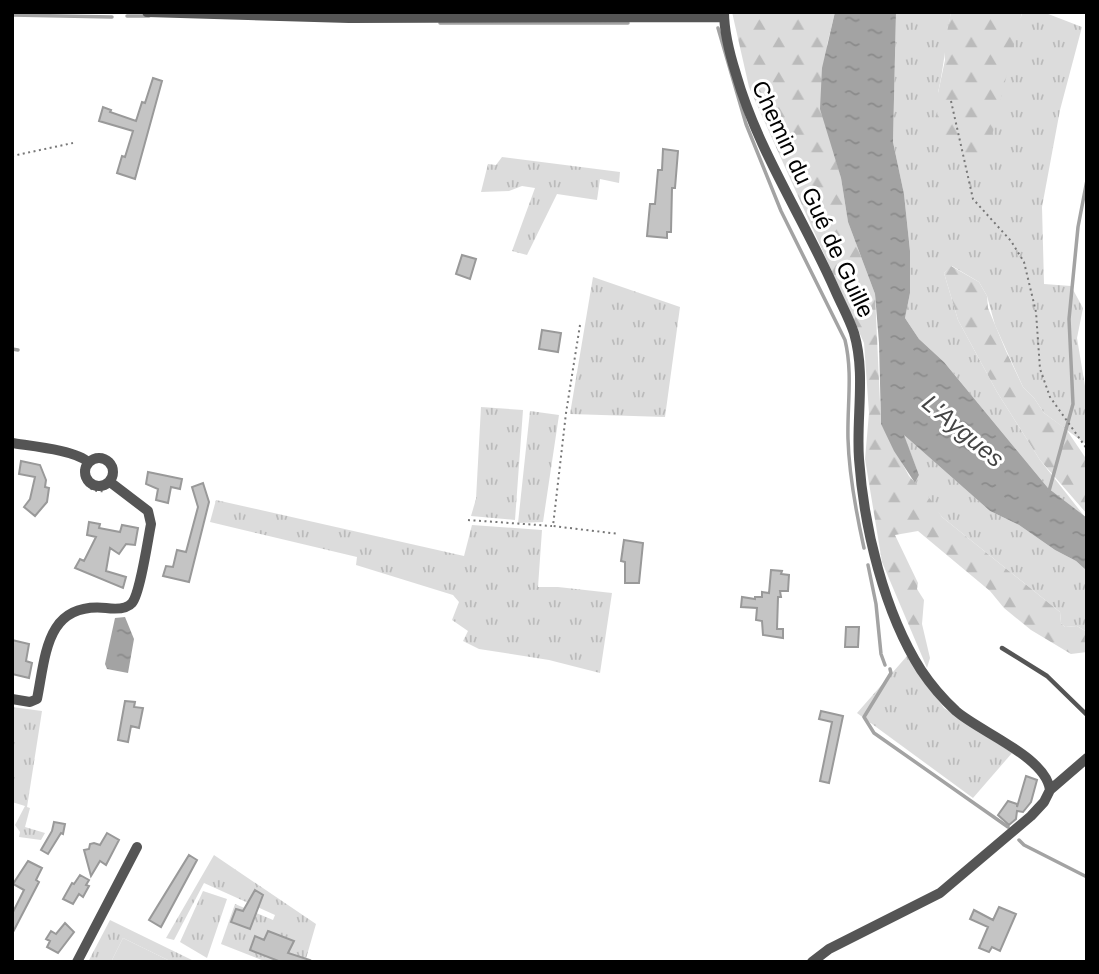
<svg xmlns="http://www.w3.org/2000/svg" width="1099" height="974" font-family="Helvetica,sans-serif">
<style>
.grass{fill:url(#grass-tufts)}
.forest{fill:url(#forest-firs)}
.garden{fill:#dcdcdc}
.water{fill:url(#water-ripples)}
.lines{fill:none;stroke-linecap:round;stroke-linejoin:round}
.stream{stroke:#a3a3a3;stroke-width:3.5}
.building{fill:#c4c4c4;stroke:#999;stroke-width:2}
.path{stroke:#777;stroke-width:2;stroke-dasharray:2 3.5;stroke-linecap:butt}
.service{stroke:#555;stroke-width:4.5}
.minor{stroke:#555;stroke-width:10}
.labels{text-anchor:middle;stroke-width:6;stroke-linejoin:round;paint-order:stroke}
.street-label{font-size:23px;fill:#000;stroke:#fff}
.water-label{font-size:24px;font-style:italic;fill:#444;stroke:#fff}
</style>
<defs>
<pattern id="grass-tufts" width="24" height="20" patternUnits="userSpaceOnUse" patternTransform="scale(1.75)"><rect width="24" height="20" fill="#dcdcdc"/><path d="M3 7l-1-3M5 7V3M7 7l1-3M15 17l-1-3M17 17v-4M19 17l1-3" fill="none" stroke="#bbb"/></pattern>
<pattern id="forest-firs" width="22" height="20" patternUnits="userSpaceOnUse" patternTransform="scale(1.75)"><rect width="22" height="20" fill="#dcdcdc"/><path d="M5 1l3.5 6h-7zM16 11l3.5 6h-7z" fill="#bbb"/></pattern>
<pattern id="water-ripples" width="26" height="14" patternUnits="userSpaceOnUse" patternTransform="scale(1.75)"><rect width="26" height="14" fill="#a3a3a3"/><path d="M2 4q2-2 4 0t4 0M15 11q2-2 4 0t4 0" fill="none" stroke="#8b8b8b"/></pattern>
</defs>
<rect width="100%" height="100%" fill="#fff"/>
<!-- grass -->
<path class="grass" d="M896,12H951C946,40 944,66 938,93L1021,17L1022,12H1043L1082,27L1060,110L1042,207L1044,284L1071,286L1083,308L1077,338L1087,398V445L1044,413L1034,398L1023,387L995,325L987,296L979,282L952,266L944,273L958,320L997,392L1040,460L1085,517L1048,488L944,362L919,339L905,318L910,293V251L904,194L893,142Z
M502,157L620,172L619,183L600,179L597,200L557,194L527,255L512,251L535,188L522,186L509,191L481,192L488,164L496,165Z
M593,277L680,307L665,417L570,414Z
M481,407L523,410L515,520L471,516L476,499Z
M530,411L559,415L543,522L518,523Z
M903,434L990,511L1019,525L1055,550L1076,561L1087,571V632L1077,626L1065,627L1061,623L1060,612L942,517L915,483L919,475Z
M216,500L464,556L472,525L542,530L538,587H558L612,593L600,673L549,660L479,649L463,641L468,631L452,620L459,602L453,595L356,565L357,557L210,522Z
M907,656L944,708L1012,753L973,798L857,713Z
M12,707L42,711L27,807L30,808L25,827L45,833L41,840L19,837L20,832L15,825L25,806L12,802Z
M214,855L316,924L305,962H267L221,944L235,904L273,920L275,915L204,883L174,940L166,938Z
M203,891L227,899L207,958L180,942Z
M110,920L196,962H172L123,938L111,962H88Z"/>
<!-- forest -->
<path class="forest" d="M732,12H835L827,45L830,137L841,178L848,222L875,294L881,424L909,476L931,500L942,517L1060,612L1061,623L1065,627L1077,626L1087,632V652L1071,654L1031,630L1004,608L990,591L918,531L895,535L918,583L917,589L924,600L922,624L930,658L927,668L882,562L865,459L869,413L864,343L749,87Z
M951,12H1022L988,152L970,166L948,156L941,142L937,118L938,93L945,60L944,48Z
M951,266L979,282L987,296L988,308L1006,351L1023,387L1034,398L1044,413L1066,429L1087,460V514L1040,460L997,392L958,320L944,273Z"/>
<!-- garden -->
<path class="garden" d="M123,938L172,962H111Z"/>
<!-- water -->
<path class="water" d="M835,12H896L893,142L904,194L910,251V293L905,318L919,339L944,362L1048,488L1087,518V571L1076,561L1055,550L1019,525L990,511L904,435L919,475L915,483L894,451L881,424L879,343L875,294L848,222L841,178L820,109L822,68Z
M125,617L134,639L128,673L107,669L105,664L115,618Z"/>
<g class="lines">
<!-- stream -->
<path class="stream" d="M383,12L408,13
M12,15L112,17
M127,16H149
M440,23H628
M718,28L746,124L781,211L845,340C853,373 847,406 848,439C849,476 856,512 864,548
M12,349L18,350
M1049,491L1073,404L1069,319L1078,227L1087,180
M868,565L876,604L881,654L885,665
M890,669L891,673L864,717L874,733L1008,827
M1019,840L1024,845L1087,877"/>
</g>
<!-- building -->
<path class="building" d="M153,78L162,81L135,179L117,173L122,156L125,157L133,131L99,121L103,107L111,110L110,112L136,121L142,102L145,103Z
M663,149L678,151L675,188H672L671,232H667V238L647,236L650,204H655L658,170H662Z
M462,255L476,259L470,279L456,274Z
M542,330L561,333L558,352L539,349Z
M21,461L40,465L46,480L45,487L49,488L47,502L35,516L24,507L30,499L35,477L19,474Z
M148,472L182,479L180,489L171,487L168,503L156,500L158,489L146,484Z
M203,483L209,502L189,582L163,576L166,566L173,567L177,550L186,552L198,507L192,487Z
M89,522L100,524L99,528L120,532L122,525L138,528L135,545L126,544L119,554L110,548L106,571L126,577L123,588L75,568L80,559L84,561L96,537L87,535Z
M624,540L643,543L639,583H625V562L621,561Z
M771,570L782,571L781,574L789,575L788,591H780L781,597H778L777,629H783V638L763,635L762,621L756,620L757,608L741,607L742,597L755,599V597H762V592L769,593Z
M846,627H859L858,647H845Z
M12,640L29,644L26,661L32,663L29,678L12,674Z
M125,701L135,702L134,707L143,708L139,728L131,726L128,742L118,740Z
M821,711L843,716L829,783L820,781L832,722L819,719Z
M1026,776L1037,780L1031,802L1023,812L1017,811L1016,819L1009,825L998,815L1008,801L1017,804V807Z
M54,822L65,824L63,834L61,833L48,854L41,850L52,831Z
M107,833L119,840L106,865L100,861L91,876L84,850L89,849L90,844L94,843L100,845Z
M189,855L197,860L161,927L149,920Z
M28,861L42,868L36,880L39,882L12,934V914L24,890L13,884Z
M80,875L89,880L86,885L89,886L83,897L79,894L73,904L63,899L72,883L74,884Z
M255,890L263,895L250,929L231,922L236,909L243,911Z
M999,907L1016,914L1000,951L992,947L989,952L979,948L988,927L970,919L974,910L993,920Z
M65,923L74,932L58,953L47,947L50,941L46,939L51,931L56,934Z
M268,931L294,941L288,953L310,960L309,962H281L250,950L255,936L264,940Z"/>
<g class="lines">
<!-- path -->
<path class="path" d="M951,101L973,199L1011,241L1024,262L1036,312L1040,369L1050,397L1087,449
M12,156L73,143
M580,325L566,413L553,526L619,534
M81,469C83,484 89,493 106,491
M468,520L552,526"/>
<!-- service -->
<path class="service" d="M1002,648L1047,676L1087,715"/>
<!-- minor -->
<path class="minor" d="M147,12L349,18L723,17
M724,12C724,33 730,55 736,74C758,151 803,217 835,290C841,304 849,318 854,333C866,374 856,417 859,459C864,528 884,612 921,670C931,685 943,699 956,711C980,732 1046,757 1050,790
M12,443C30,446 76,450 88,462
M85 472a14 14 0 1 1 28 0a14 14 0 1 1-28 0Z
M12,699L30,702L37,699C46,654 46,602 106,608C114,609 126,610 132,603C140,594 148,539 151,524L148,511L110,482
M77,962L137,847
M812,962L829,949L940,893L1031,816L1044,802L1050,790L1087,758"/>
</g>
<g class="labels">
<!-- street labels -->
<g class="street-label">
<text transform="translate(813 199) rotate(65)" y="8">Chemin du Gué de Guille</text>
</g>
<!-- water labels -->
<g class="water-label">
<text transform="translate(963 431) rotate(40)" y="8">L'Aygues</text>
</g>
</g>
<!-- border -->
<rect width="1099" height="974" fill="none" stroke="#000000" stroke-width="28"/>
</svg>
